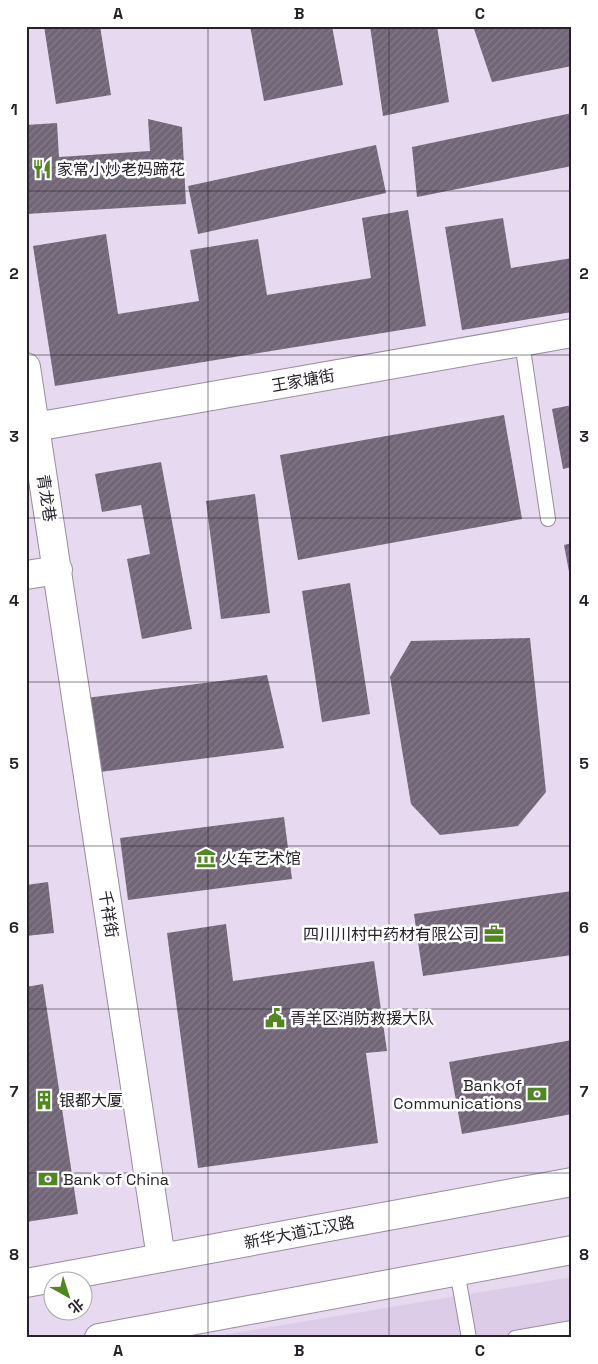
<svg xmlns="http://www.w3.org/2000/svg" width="598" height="1364" font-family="'Space Grotesk','Noto Sans SC',sans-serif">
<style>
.built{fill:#ddcce7}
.building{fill:url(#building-hatch)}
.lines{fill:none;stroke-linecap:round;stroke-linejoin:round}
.service-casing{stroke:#998ca0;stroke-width:16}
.minor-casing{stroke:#998ca0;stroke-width:30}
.primary-casing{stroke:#998ca0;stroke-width:30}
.service{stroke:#fff;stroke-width:14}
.minor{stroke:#fff;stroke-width:28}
.primary{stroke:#fff;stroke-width:28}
.grid{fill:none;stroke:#27222a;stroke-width:1;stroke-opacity:0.55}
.labels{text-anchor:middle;stroke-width:5;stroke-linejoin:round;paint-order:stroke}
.poi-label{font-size:16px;fill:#27222a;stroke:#fff;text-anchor:start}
.street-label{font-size:16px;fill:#27222a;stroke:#fff}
.neatline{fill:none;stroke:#27222a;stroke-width:2}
.grid-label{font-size:16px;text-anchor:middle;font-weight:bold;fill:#27222a}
</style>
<defs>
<pattern id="building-hatch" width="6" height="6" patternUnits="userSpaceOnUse" patternTransform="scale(1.25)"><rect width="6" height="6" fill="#716577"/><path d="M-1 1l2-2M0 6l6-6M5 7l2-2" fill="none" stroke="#847b89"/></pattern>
</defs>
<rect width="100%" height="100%" fill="#e7d9ef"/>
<!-- built -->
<path class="built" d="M572,1277V1338H205Z"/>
<!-- building -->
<path class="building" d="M44,26H100L111,95L56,104Z
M250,26H332L343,85L264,101Z
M370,26H437L449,102L383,116Z
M473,26H572V66L492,82Z
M572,113V166L417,197L412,147Z
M148,119L182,127L186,204L27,214L26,125L57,123L59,157L150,151Z
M376,145L386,193L198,234L188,186Z
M408,210L426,326L55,386L33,246L106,234L118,314L199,301L190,250L258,239L267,295L371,278L362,218Z
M503,218L511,268L572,258V312L462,330L445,227Z
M572,405V467L563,469L552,409Z
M504,415L522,519L298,560L280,455Z
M161,462L192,629L142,639L127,559L150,554L141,505L102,512L95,474Z
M255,494L270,613L221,619L206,501Z
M572,543V582H571L564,545Z
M350,583L370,714L322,722L302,591Z
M530,638L546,792L518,826L440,835L411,804L390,677L411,641Z
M267,675L284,748L100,772L86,698Z
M284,817L292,879L128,900L120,838Z
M48,882L54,933L26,936V885Z
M572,891V955L423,976L414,914Z
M226,924L233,981L374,961L387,1051L366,1053L378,1143L198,1168L167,933Z
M43,984L78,1214L26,1222V987Z
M572,1040V1114L462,1134L449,1062Z"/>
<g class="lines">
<defs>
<path id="service" d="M522,342L548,519
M457,1271L469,1338
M515,1338L572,1328"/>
<path id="minor" d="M26,367L161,1258
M35,427L572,333
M26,575L58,570"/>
<path id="primary" d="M26,1283L572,1182
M99,1338L572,1250"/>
</defs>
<!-- service casing -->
<use href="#service" class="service-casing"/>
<!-- minor casing -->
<use href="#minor" class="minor-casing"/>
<!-- primary casing -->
<use href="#primary" class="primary-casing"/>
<!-- service -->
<use href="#service" class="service"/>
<!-- minor -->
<use href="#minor" class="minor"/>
<!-- primary -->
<use href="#primary" class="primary"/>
</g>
<!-- grid -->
<path class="grid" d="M208,26V1338M389,26V1338M26,191H572M26,355H572M26,518H572M26,682H572M26,846H572M26,1009H572M26,1173H572"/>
<!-- icons -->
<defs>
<symbol id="restaurant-bare" viewBox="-9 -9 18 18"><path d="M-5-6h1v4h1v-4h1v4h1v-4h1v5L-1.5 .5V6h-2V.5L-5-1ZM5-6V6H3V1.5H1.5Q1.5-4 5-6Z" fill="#518721" stroke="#fff" stroke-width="2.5" paint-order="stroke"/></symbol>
<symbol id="museum-bare" viewBox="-9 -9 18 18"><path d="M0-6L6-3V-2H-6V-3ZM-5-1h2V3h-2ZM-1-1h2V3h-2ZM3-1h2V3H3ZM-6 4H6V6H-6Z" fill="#518721" stroke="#fff" stroke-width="2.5" paint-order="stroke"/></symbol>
<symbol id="office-bare" viewBox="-9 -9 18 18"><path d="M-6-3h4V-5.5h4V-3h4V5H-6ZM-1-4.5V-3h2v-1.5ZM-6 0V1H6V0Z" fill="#518721" stroke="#fff" stroke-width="2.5" paint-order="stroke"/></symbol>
<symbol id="civic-bare" viewBox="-9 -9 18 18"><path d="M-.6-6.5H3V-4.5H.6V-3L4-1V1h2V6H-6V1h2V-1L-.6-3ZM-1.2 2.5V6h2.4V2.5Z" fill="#518721" stroke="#fff" stroke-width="2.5" paint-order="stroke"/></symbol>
<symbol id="bank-bare" viewBox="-9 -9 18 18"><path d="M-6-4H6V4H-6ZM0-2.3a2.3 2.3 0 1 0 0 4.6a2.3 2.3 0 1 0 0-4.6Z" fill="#518721" stroke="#fff" stroke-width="2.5" paint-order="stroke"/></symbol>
<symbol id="building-bare" viewBox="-9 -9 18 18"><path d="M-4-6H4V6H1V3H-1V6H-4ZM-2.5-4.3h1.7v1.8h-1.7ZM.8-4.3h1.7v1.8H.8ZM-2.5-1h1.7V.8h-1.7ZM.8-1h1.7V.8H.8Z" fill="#518721" stroke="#fff" stroke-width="2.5" paint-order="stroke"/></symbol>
</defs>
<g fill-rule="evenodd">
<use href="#restaurant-bare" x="28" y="155" width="28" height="28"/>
<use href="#museum-bare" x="192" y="844" width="28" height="28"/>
<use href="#office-bare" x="480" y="920" width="28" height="28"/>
<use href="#civic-bare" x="261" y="1004" width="28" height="28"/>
<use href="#bank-bare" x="523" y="1080" width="28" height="28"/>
<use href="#building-bare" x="30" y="1086" width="28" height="28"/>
<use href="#bank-bare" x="34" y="1165" width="28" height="28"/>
</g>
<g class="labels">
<!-- poi labels -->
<g class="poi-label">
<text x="57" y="175">家常小炒老妈蹄花</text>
<text x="221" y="864">火车艺术馆</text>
<text x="479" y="940" text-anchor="end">四川川村中药材有限公司</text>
<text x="290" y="1024">青羊区消防救援大队</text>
<text x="522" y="1091" text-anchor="end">Bank of<tspan x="522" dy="18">Communications</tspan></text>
<text x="59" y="1106">银都大厦</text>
<text x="63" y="1185">Bank of China</text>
</g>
<!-- street labels -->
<g class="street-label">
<text transform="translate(303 380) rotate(-10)" y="6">王家塘街</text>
<text transform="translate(47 498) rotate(81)" y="6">青龙巷</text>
<text transform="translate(109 914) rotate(81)" y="6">千祥街</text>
<text transform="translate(299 1232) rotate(-11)" y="6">新华大道江汉路</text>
</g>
</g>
<!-- border -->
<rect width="598" height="1364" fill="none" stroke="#ffffff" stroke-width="55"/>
<!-- north arrow -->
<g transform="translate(68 1296) rotate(141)"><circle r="24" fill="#ffffff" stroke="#a9a7aa"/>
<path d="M0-4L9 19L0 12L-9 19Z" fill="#518721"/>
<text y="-8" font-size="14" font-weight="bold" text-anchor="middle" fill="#27222a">北</text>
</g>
<rect x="28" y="28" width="542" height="1308" class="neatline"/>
<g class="grid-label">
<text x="118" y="19">A</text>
<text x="299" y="19">B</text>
<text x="480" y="19">C</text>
<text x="14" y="115">1</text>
<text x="584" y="115">1</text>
<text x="14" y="279">2</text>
<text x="584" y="279">2</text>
<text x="14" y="442">3</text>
<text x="584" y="442">3</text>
<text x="14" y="606">4</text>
<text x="584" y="606">4</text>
<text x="14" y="769">5</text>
<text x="584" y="769">5</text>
<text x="14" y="933">6</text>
<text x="584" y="933">6</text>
<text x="14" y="1097">7</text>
<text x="584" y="1097">7</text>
<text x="14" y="1260">8</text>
<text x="584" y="1260">8</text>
<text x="118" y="1356">A</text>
<text x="299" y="1356">B</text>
<text x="480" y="1356">C</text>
</g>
</svg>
